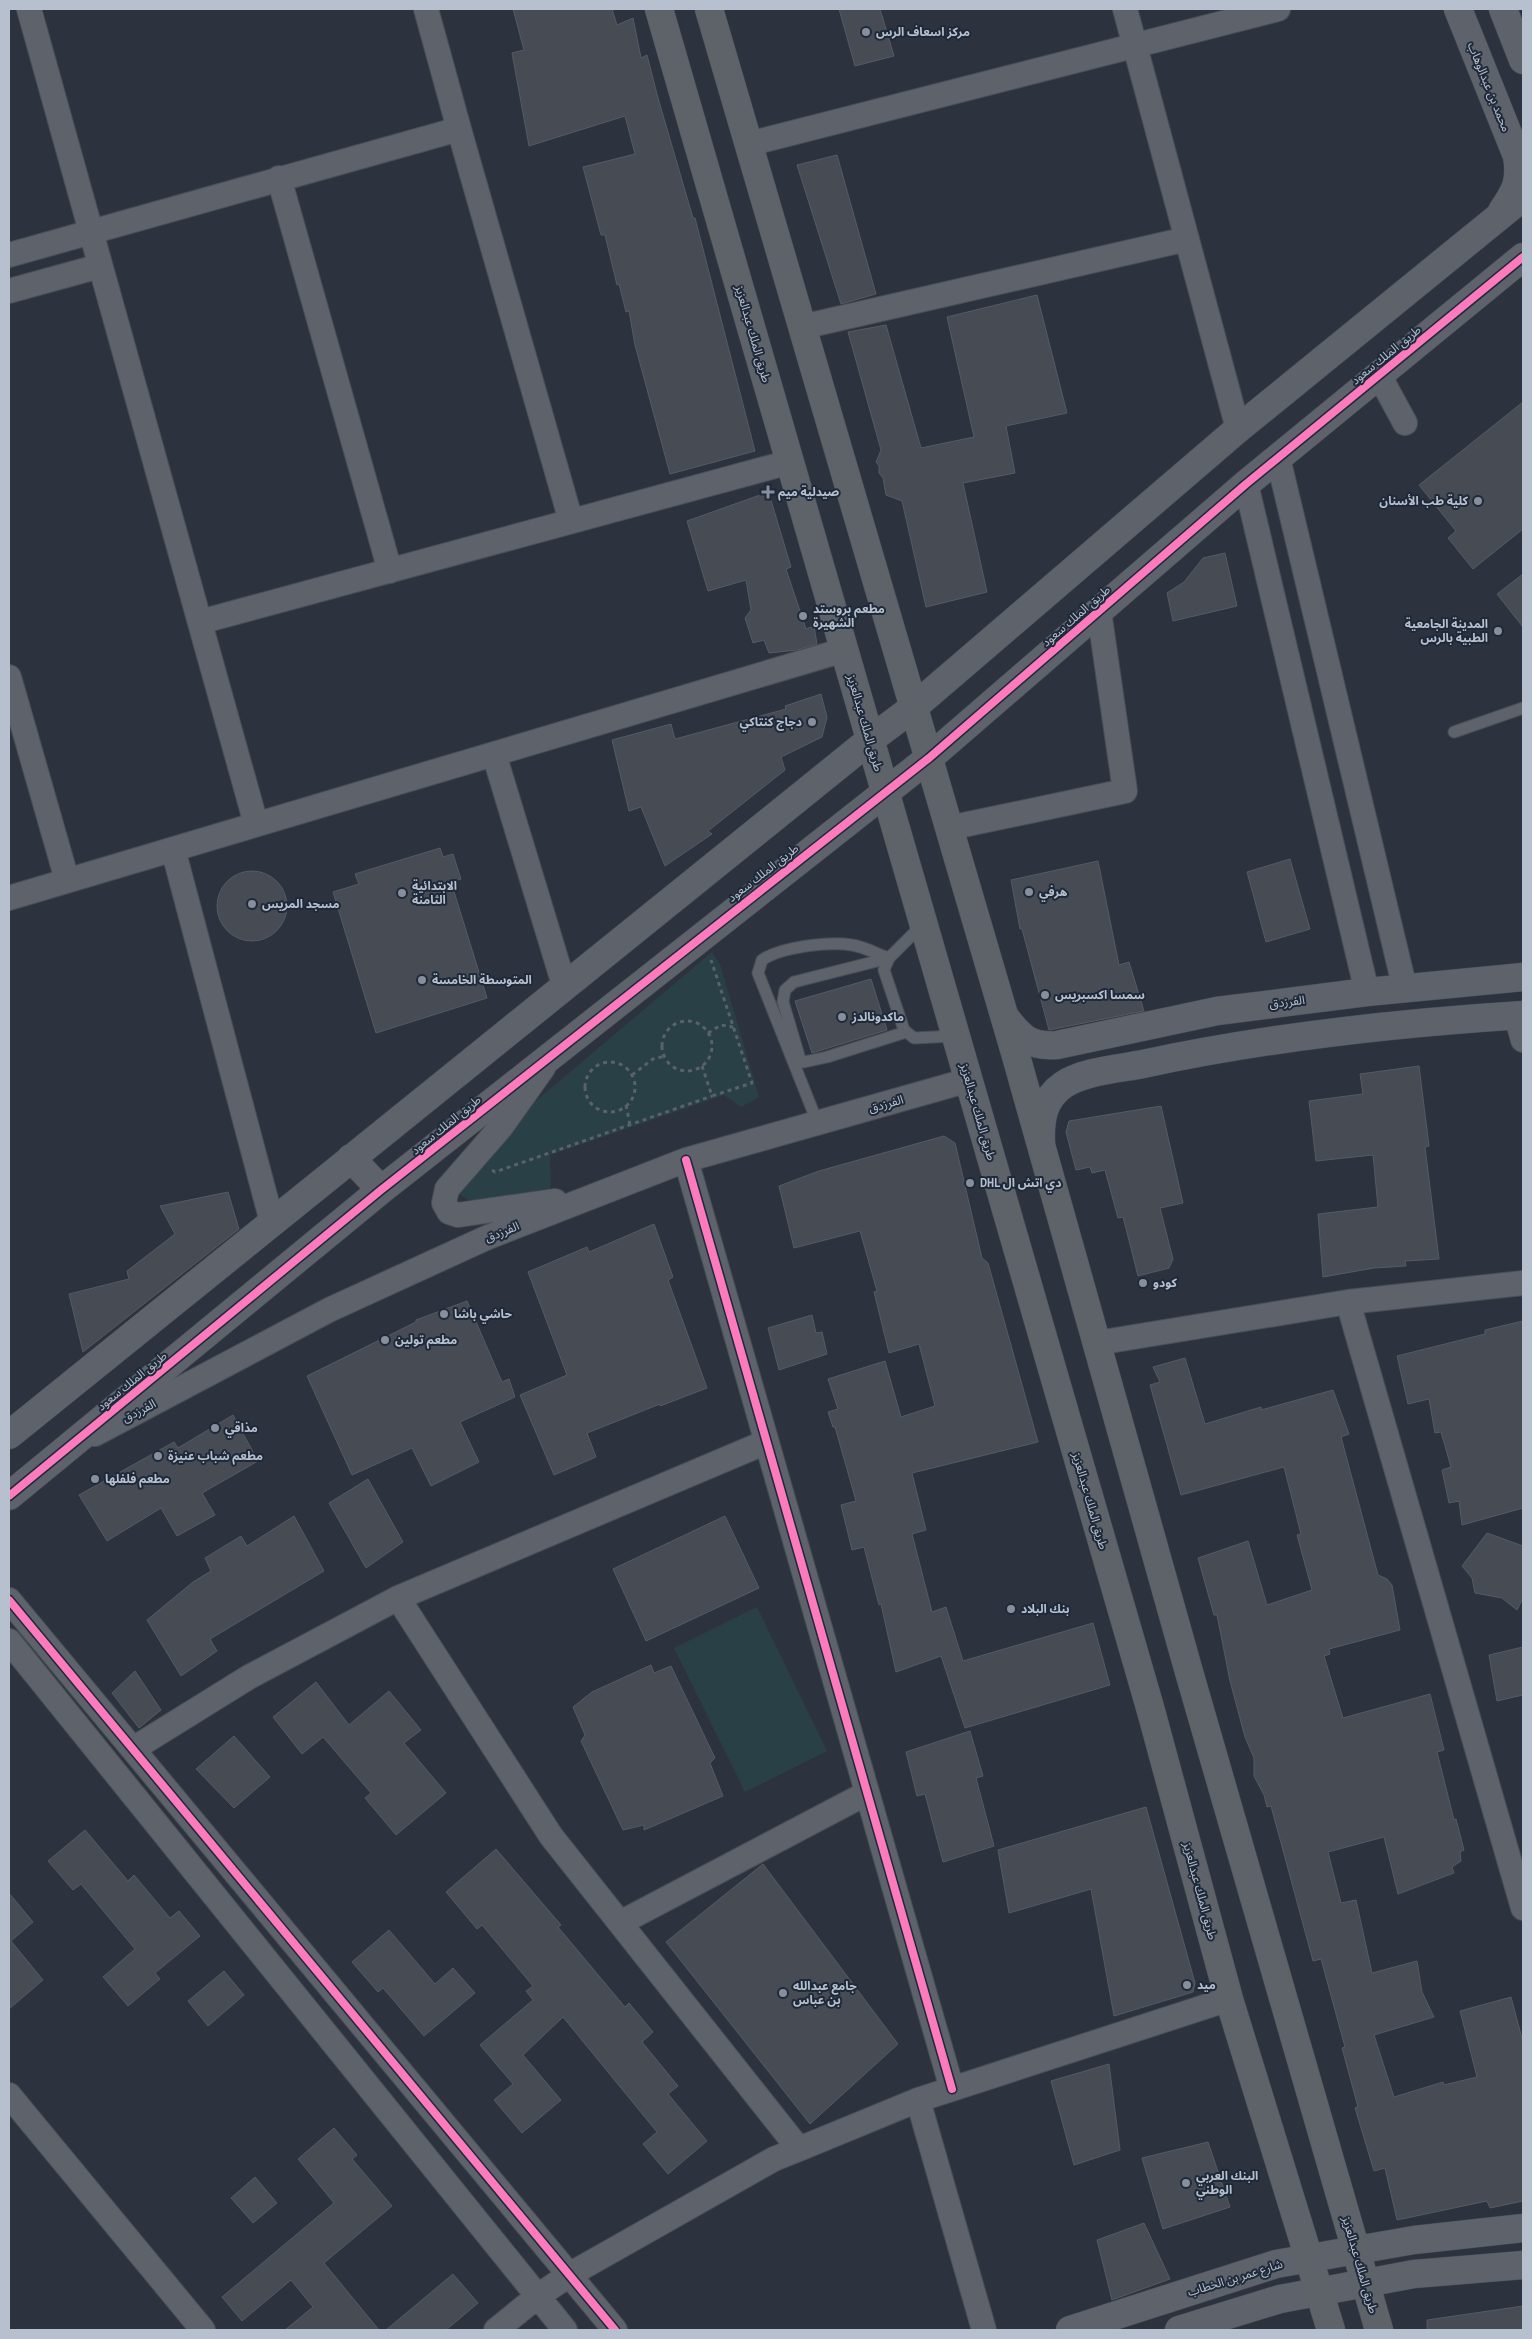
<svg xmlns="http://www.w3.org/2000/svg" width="1532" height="2339" font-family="'Archivo Narrow','Noto Sans Arabic',sans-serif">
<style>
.green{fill:#284046}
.building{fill:#464b54;stroke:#555b65}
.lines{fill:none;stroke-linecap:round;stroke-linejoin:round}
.service-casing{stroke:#494e56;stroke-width:13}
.minor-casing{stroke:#494e56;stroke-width:26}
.tertiary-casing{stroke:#494e56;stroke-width:29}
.trunk-casing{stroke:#4a5059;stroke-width:29}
.path{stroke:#5a6168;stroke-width:3;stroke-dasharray:4 4;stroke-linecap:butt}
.service{stroke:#5d626b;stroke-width:11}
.minor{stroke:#5d626b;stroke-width:24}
.tertiary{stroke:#5d626b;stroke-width:28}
.trunk{stroke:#5e6269;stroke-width:28}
.cycleway-casing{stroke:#1e293a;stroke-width:11}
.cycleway{stroke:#fd7abc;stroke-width:8}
.poi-dot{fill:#878f9c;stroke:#1e293a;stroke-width:2}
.labels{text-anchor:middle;stroke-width:4;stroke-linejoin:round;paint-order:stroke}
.poi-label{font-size:12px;font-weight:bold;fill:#b7c0ce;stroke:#1e293a;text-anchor:start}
.street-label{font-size:12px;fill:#b7c0ce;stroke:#1e293a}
</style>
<rect width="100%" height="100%" fill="#2d333e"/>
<!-- green -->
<path class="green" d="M712,952L720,964L759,1097L741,1107L724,1095L550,1155L551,1188L481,1207L460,1195L467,1175L525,1110Z
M757,1607L827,1751L745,1792L674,1648Z"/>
<!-- building -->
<path class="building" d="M513,9H612L617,25L633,18L641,58L647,55L658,98L693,218H695L755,451L670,474L635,345L629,311L626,312L619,284L617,285L605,235H601L583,167L635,154L625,116L529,146L512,53L524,50Z
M839,9H880L894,56L855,66Z
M837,155L876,294L841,304L797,165Z
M1037,295L1067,413L1006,426L1015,473L963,483L987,592L926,607L902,501L886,495L883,478L879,473V466L876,462L881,450L848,332L886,325L921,448L974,437L947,317Z
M1523,402V529L1473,569L1448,538L1456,531L1419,485Z
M760,495L770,497L791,567L786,569L806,629L814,626L817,644L797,650L769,653L764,640L753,643L745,618L751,610L746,580L708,591L687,521Z
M1225,553L1237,606L1173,621L1167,593L1184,582L1203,558Z
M1523,574V627L1497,594Z
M821,694L827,717L822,737L781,757L785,770L708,831L712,834L665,866L641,807L629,811L612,740L671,724L675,739L786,709L785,706Z
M440,848L443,857L453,854L461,879L451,882L487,998L376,1033L333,892L359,884L355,874Z
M1290,859L1310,929L1266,942L1247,872Z
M1098,861L1119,965L1129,962L1144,1011L1049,1030L1022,929H1020L1011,880Z
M217 906a35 35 0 1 1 70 0a35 35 0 1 1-70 0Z
M871,979L887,1030L812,1053L795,1001Z
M1419,1066L1429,1146L1425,1147L1439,1259L1405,1261L1406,1266L1374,1268L1323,1277L1318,1214L1378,1207L1373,1155L1316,1161L1309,1101L1363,1094L1360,1074Z
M1161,1106L1183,1203L1160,1208L1173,1259L1169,1268L1138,1276L1123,1217L1118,1218L1105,1170L1092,1173L1090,1167L1076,1170L1066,1132L1069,1121Z
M944,1136L955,1143L982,1258L988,1263L1038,1442L912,1473L926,1530L912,1534L932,1612L946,1607L963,1661L1093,1623L1110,1685L965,1728L941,1656L896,1672L881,1604L879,1605L864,1547L852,1550L841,1505L856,1501L835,1427H833L828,1412L838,1409L828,1379L885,1361L901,1417L935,1406L919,1344L889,1353L874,1292L877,1291L860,1231L794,1248L779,1186L819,1171Z
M228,1192L239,1229L83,1352L69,1294L129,1279L127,1271L175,1234L160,1206Z
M654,1224L673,1277L668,1280L707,1388L660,1406V1404L587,1433L596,1457L554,1475L520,1395L567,1375L528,1272L587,1247L589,1252Z
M467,1301L502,1382L509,1379L515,1397L460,1422L479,1462L431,1486L412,1448L352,1475L307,1376L416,1322V1320Z
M812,1315L816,1333L822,1332L827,1354L779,1370L768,1328Z
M1523,1321V1508L1462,1525L1459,1501L1449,1503L1442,1470L1451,1467L1441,1432L1435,1433L1429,1399L1408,1404L1397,1356L1485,1334V1330Z
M1185,1358L1205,1424L1261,1407V1410L1333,1390L1349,1434L1341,1437L1378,1575L1387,1579L1392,1585L1400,1630L1329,1649L1330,1654L1324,1656L1343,1718L1430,1694L1444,1750L1437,1752L1454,1820L1456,1819L1464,1850L1460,1852L1461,1861L1452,1867L1454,1873L1398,1894L1384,1837L1328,1852L1341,1903L1356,1900L1372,1973L1417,1961L1422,1992L1434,2017L1374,2035L1394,2097L1443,2082L1444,2085L1477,2077L1460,2011L1511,1997L1523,2042V2201L1490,2208L1487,2201L1397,2220L1385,2168L1374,2171L1355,2108L1358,2107L1342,2048L1345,2047L1321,1959L1313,1961L1271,1806L1267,1807L1264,1795L1254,1776V1758L1245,1737L1230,1681L1217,1615H1214L1198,1558L1248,1541L1267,1605L1312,1590L1297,1535L1301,1534L1284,1467L1181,1495L1150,1385L1160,1382L1153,1367Z
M233,1415L258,1461L202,1493L215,1515L177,1536L161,1508L107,1541L79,1495L174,1442L178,1448Z
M368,1479L403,1542L366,1568L329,1503Z
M294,1516L324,1571L210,1639L217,1651L181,1676L147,1620L193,1582L211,1571L205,1558L241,1536L247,1546Z
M725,1516L759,1588L646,1641L613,1569Z
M1487,1533L1523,1546V1598L1517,1610L1502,1598L1475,1593L1472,1578L1462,1566Z
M1523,1647V1695L1497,1701L1489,1655Z
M651,1665L654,1673L671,1666L715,1758L710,1763L723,1796L644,1830V1825L623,1830L581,1741L585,1735L573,1707L592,1692Z
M135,1671L161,1710L139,1728L112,1693Z
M316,1682L349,1725L389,1691L421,1730L404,1743L446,1793L396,1835L365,1798L371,1793L323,1737L302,1754L273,1717Z
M970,1731L983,1776L976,1778L994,1846L943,1862L925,1794L917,1796L906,1752Z
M234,1736L270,1777L234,1808L196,1769Z
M1146,1807L1195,1983L1193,1992L1114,2016L1091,1889L1009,1913L998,1850Z
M85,1830L128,1881L134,1875L170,1918L179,1911L200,1936L155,1973L160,1979L128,2006L103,1977L135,1949L81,1884L73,1890L48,1861Z
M496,1849L561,1925L558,1927L625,2007L629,2003L653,2032L642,2042L678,2086L668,2094L707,2141L668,2174L643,2144L657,2132L563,2017L523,2055L561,2100L522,2133L494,2100L513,2084L480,2045L533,2000L526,1991L533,1986L482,1925L477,1929L446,1892Z
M763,1864L898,2044L810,2124L666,1942Z
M9,1893L33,1922L11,1941L43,1980L9,2009Z
M389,1930L435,1984L453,1968L475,1993L424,2036L383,1988L378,1992L352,1962Z
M224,1971L244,1995L208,2026L188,2001Z
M1109,2064L1120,2150L1074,2165L1051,2081Z
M334,2128L357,2155L352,2159L392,2206L324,2263L379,2330H285L313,2307L291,2280L242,2321L222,2297L334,2203L298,2159Z
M1208,2142L1230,2207L1163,2229L1142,2158Z
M255,2177L277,2203L253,2223L231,2198Z
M1144,2223L1170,2279L1112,2300L1097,2240Z
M453,2274L478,2303L446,2330H386Z
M1523,2306V2330H1427V2320Z"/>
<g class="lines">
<defs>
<path id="service" d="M1454,732L1523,708
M923,924L889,958L884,970L904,1030L914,1038L955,1036
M889,958L794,982L785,990L783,1002L800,1059L804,1062L827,1057L906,1032
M818,1124L758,973L762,960C781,947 829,941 852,945C865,947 877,954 889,958"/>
<path id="minor" d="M29,9L256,824
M426,9L459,129
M1125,9L1238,429
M749,144L1278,9
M279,178L390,571
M9,255L459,129L571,521
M9,291L100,266
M802,327L1187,239
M1379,375L1405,423
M1278,458L1405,989
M1246,484L1367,992
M200,622L790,462
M9,677L67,880
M494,754L564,985
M949,828L1125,791L1099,611
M173,849L272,1222
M9,898L844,650
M1516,1015L1523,1040
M543,1068L501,1127L447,1189L444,1203L449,1212L458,1215L555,1201
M686,1160L952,2089
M1348,1302L1523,1908
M1097,1343L1348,1302L1523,1283
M95,1434L329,1310L486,1238L686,1160L969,1080
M398,1598L551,1836L799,2149
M9,1600L615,2330
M9,1641L565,2330
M133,1749L249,1677L398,1598L766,1442
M620,1923L867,1793
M9,2095L203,2330
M918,2100L984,2330
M496,2330L538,2296L569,2275L774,2159L799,2149L918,2100L1229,1999"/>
<path id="tertiary" d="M1458,9L1517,156C1521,181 1516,191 1502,211
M1503,9L1523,60
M1005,1017C1021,1038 1030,1047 1057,1045L1217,1011L1367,992L1523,977
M1041,1142C1040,1120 1043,1099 1063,1085C1084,1071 1118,1069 1143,1064C1268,1037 1396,1023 1523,1015
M351,1158L381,1190
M9,1435L870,740L914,707L1238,429L1523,197
M9,1496L381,1190L929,758L1246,484L1523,257
M1070,2330L1276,2264L1414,2240L1523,2228
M1179,2330L1280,2299L1414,2274L1523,2265"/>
<path id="trunk" d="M659,9L1151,1711L1229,1999L1331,2330
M709,9L1016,1056L1189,1672L1379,2330"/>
</defs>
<!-- service casing -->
<use href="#service" class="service-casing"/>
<!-- minor casing -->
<use href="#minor" class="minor-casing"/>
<!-- tertiary casing -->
<use href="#tertiary" class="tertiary-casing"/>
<!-- trunk casing -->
<use href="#trunk" class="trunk-casing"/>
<!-- path -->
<path class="path" d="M662 1046a25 25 0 1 1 50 0a25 25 0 1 1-50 0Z
M708,1033L721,1025L733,1027
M585 1087a25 25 0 1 1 50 0a25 25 0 1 1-50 0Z
M702,1066L712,1096L752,1083L711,960
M632,1075L653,1059L665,1056
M626,1105L630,1125
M492,1170L495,1172L712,1096"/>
<!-- service -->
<use href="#service" class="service"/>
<!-- minor -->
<use href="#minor" class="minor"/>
<!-- tertiary -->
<use href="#tertiary" class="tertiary"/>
<!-- trunk -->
<use href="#trunk" class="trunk"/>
<defs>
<path id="cycleway" d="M686,1160L952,2089
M9,1496L381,1190L929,758L1246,484L1523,257
M9,1600L615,2330"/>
</defs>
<!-- cycleway casing -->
<use href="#cycleway" class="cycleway-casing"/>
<!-- cycleway -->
<use href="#cycleway" class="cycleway"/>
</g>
<!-- markers -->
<g class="poi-dot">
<circle cx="866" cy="32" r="5"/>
<path d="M765.5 484.5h5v5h5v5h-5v5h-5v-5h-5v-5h5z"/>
<circle cx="1478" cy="501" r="5"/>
<circle cx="803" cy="616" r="5"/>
<circle cx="1498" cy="631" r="5"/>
<circle cx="812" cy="722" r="5"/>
<circle cx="1029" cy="892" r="5"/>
<circle cx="402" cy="893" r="5"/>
<circle cx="252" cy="904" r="5"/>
<circle cx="422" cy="980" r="5"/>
<circle cx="1045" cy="995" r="5"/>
<circle cx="842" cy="1017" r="5"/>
<circle cx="970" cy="1183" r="5"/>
<circle cx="1143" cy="1283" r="5"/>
<circle cx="444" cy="1314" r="5"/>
<circle cx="385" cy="1340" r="5"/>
<circle cx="215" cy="1428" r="5"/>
<circle cx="158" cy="1456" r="5"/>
<circle cx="95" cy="1479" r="5"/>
<circle cx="1011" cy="1609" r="5"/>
<circle cx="1187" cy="1985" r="5"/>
<circle cx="783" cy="1993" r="5"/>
<circle cx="1186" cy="2183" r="5"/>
</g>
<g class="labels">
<!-- poi labels -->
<g class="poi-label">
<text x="876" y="36">مركز اسعاف الرس</text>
<text x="778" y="496">صيدلية ميم</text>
<text x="1468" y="505" text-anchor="end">كلية طب الأسنان</text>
<text x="813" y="613">مطعم بروستد<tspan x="813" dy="14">الشهيرة</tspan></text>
<text x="1488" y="628" text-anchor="end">المدينة الجامعية<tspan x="1488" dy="14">الطبية بالرس</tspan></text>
<text x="802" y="726" text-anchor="end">دجاج كنتاكي</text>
<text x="412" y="890">الابتدائية<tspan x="412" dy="14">الثامنة</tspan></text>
<text x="1039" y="896">هرفي</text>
<text x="262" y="908">مسجد المريس</text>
<text x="432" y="984">المتوسطة الخامسة</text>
<text x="1055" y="999">سمسا اكسبريس</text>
<text x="852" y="1021">ماكدونالدز</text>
<text x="980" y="1187">DHL دي اتش ال</text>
<text x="1153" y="1287">كودو</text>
<text x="454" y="1318">حاشي باشا</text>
<text x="395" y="1344">مطعم تولين</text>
<text x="225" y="1432">مذاقي</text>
<text x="168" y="1460">مطعم شباب عنيزة</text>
<text x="105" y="1483">مطعم فلفلها</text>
<text x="1021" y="1613">بنك البلاد</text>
<text x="1197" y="1989">ميد</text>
<text x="793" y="1990">جامع عبدالله<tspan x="793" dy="14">بن عباس</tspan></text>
<text x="1196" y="2180">البنك العربي<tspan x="1196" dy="14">الوطني</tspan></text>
</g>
<!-- street labels -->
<g class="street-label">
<text transform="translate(1489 87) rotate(68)" y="4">محمد بن عبدالوهاب</text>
<text transform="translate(753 334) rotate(74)" y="4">طريق الملك عبدالعزيز</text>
<text transform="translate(1386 355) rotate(-39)" y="4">طريق الملك سعود</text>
<text transform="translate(1076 616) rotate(-41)" y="4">طريق الملك سعود</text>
<text transform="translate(865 723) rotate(74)" y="4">طريق الملك عبدالعزيز</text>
<text transform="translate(763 873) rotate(-38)" y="4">طريق الملك سعود</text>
<text transform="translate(1287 1002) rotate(-7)" y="4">الفرزدق</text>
<text transform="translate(886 1104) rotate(-16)" y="4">الفرزدق</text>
<text transform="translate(978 1112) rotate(74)" y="4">طريق الملك عبدالعزيز</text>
<text transform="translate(446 1125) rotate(-39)" y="4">طريق الملك سعود</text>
<text transform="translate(502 1232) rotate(-22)" y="4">الفرزدق</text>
<text transform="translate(132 1381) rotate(-39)" y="4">طريق الملك سعود</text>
<text transform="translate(139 1411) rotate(-28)" y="4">الفرزدق</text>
<text transform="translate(1090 1501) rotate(74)" y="4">طريق الملك عبدالعزيز</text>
<text transform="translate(1200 1891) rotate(75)" y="4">طريق الملك عبدالعزيز</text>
<text transform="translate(1360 2265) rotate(74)" y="4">طريق الملك عبدالعزيز</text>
<text transform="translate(1235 2278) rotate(-17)" y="4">شارع عمر بن الخطاب</text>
</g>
</g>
<!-- border -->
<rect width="1532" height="2339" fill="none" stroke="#b7c0ce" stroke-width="20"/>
</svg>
